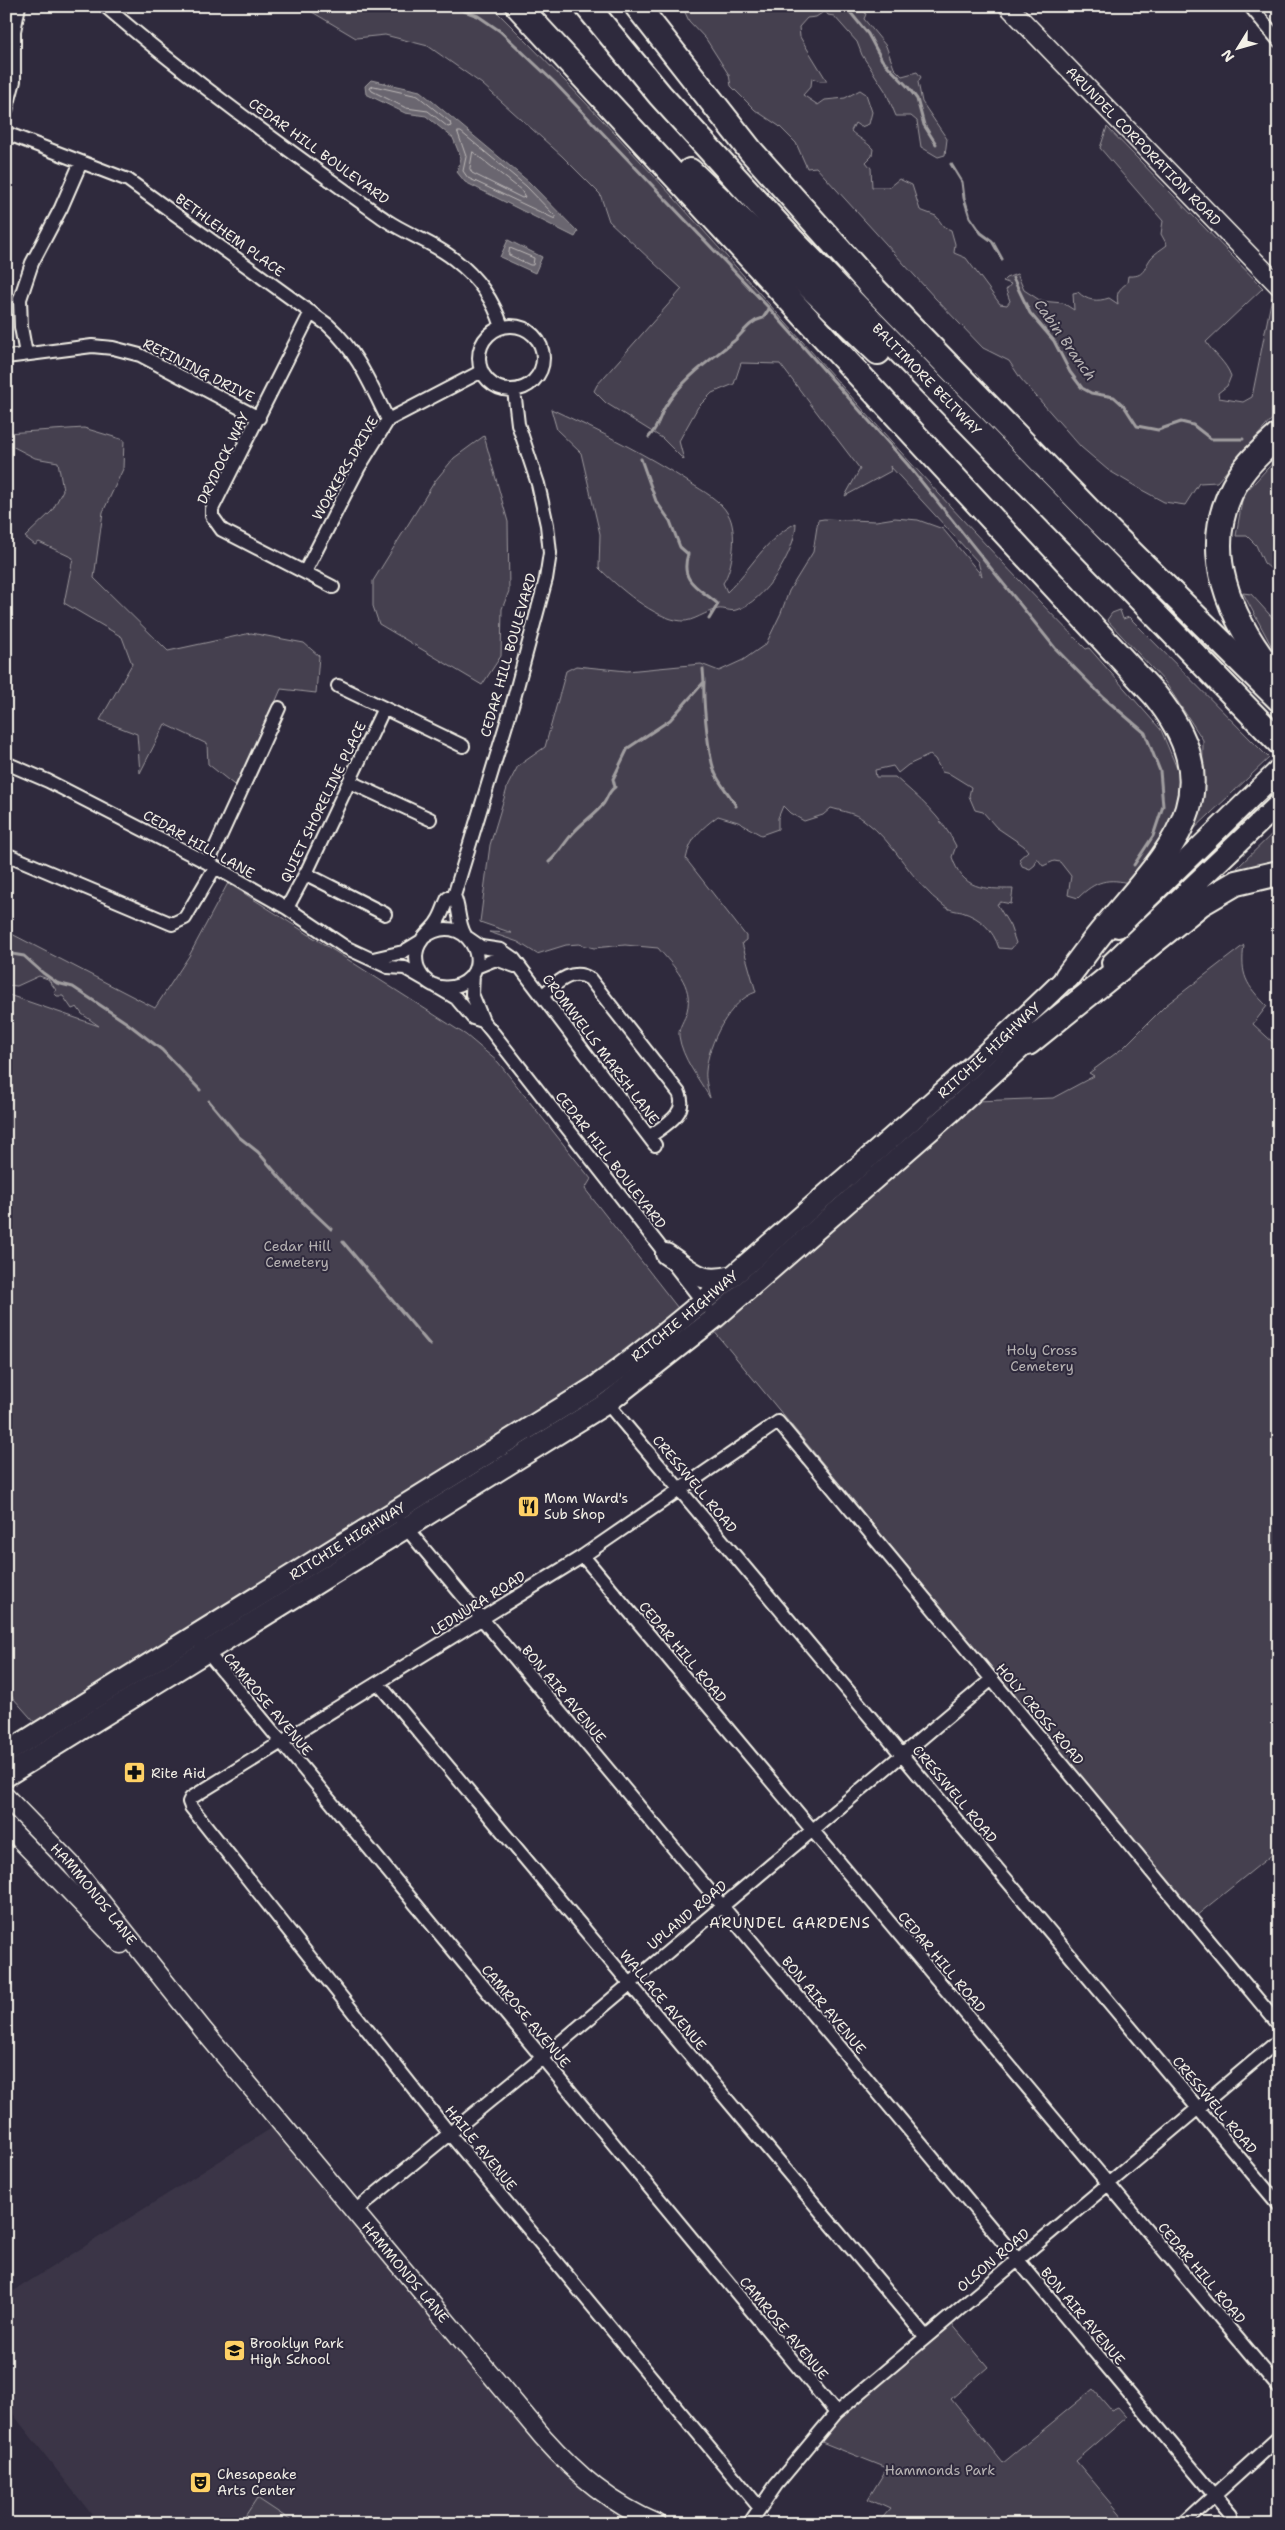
<svg xmlns="http://www.w3.org/2000/svg" width="1285" height="2530" font-family="'Shantell Sans',sans-serif">
<style>
.built{fill:#3b3647}
.green{fill:#454050;stroke:#9c989c}
.water{fill:#6a6670;stroke:#a19ea0}
.lines{fill:none;stroke-linecap:round;stroke-linejoin:round}
.shore{stroke:#bdb9b8;stroke-width:1}
.stream{stroke:#a19ea0;stroke-width:3}
.street-casing{stroke:#f4f1e8;stroke-width:16}
.secondary-casing{stroke:#f4f1e8;stroke-width:21}
.primary-casing{stroke:#f4f1e8;stroke-width:24}
.highway-casing{stroke:#f4f1e8;stroke-width:28}
.street{stroke:#2f2a3d;stroke-width:12}
.secondary{stroke:#2f2a3d;stroke-width:18}
.primary{stroke:#2f2a3d;stroke-width:20}
.highway{stroke:#2f2a3d;stroke-width:24}
.labels{text-anchor:middle;stroke-width:4;stroke-linejoin:round;paint-order:stroke}
.street-label{font-size:14px;fill:#f4f1e8;stroke:#2f2a3d}
.park-label{font-size:14px;fill:#b7b3b3;stroke:#2f2a3d}
.poi-label{font-size:14px;fill:#f4f1e8;stroke:#2f2a3d;text-anchor:start}
.water-label{font-size:15px;font-style:italic;fill:#b6b2b2;stroke:#2f2a3d}
.neighbourhood-label{font-size:15px;letter-spacing:1px;fill:#f4f1e8;stroke:#2f2a3d}
</style>
<rect width="100%" height="100%" fill="#2f2a3d"/>
<filter id="ink" filterUnits="userSpaceOnUse"><feTurbulence type="fractalNoise" baseFrequency=".02" numOctaves="2"/><feDisplacementMap in="SourceGraphic" scale="10" xChannelSelector="R" yChannelSelector="G"/><feConvolveMatrix kernelMatrix="1 2 1 2 8 2 1 2 1" color-interpolation-filters="sRGB"/></filter>
<g filter="url(#ink)">
<!-- built -->
<path class="built" d="M275,2126L535,2438L641,2524H99L6,2405V2296Z"/>
<!-- green -->
<path class="green" d="M302,6H491C699,211 880,442 1086,649L1089,648L1161,730L1183,783L1160,849L1132,884C1108,877 1095,881 1078,898L1068,895L1071,876L1060,862L1054,861L1043,866L1037,858L1035,865L1030,869L1022,866L1019,859L1028,851L1024,846L996,827L983,812L975,810L969,796L971,787L950,774L942,772L935,759L930,755L908,765L898,773L893,766L875,770L876,777H895C919,798 942,817 956,846L952,857C963,890 983,889 1013,889L1011,904L1001,902L997,904L1010,926L1016,943L1011,949L999,948C993,930 981,918 962,912C956,911 949,910 944,906C911,882 896,843 864,820C855,813 841,811 831,808L823,815L804,821L790,813L783,806L778,818V829L761,835L738,822L718,816C702,828 690,838 686,859L746,936V940L742,943L756,992C730,1000 708,1044 706,1071C705,1079 708,1089 710,1098C699,1079 682,1058 679,1036C678,1027 685,1020 687,1011C694,985 673,966 658,948L625,945L594,948L579,944L566,945L537,954L518,942L489,932L512,933L480,922L490,845L508,785L518,766L545,747L566,671L576,666L627,671L701,664L719,671L743,660L766,644L781,613L789,591L813,552L818,520L824,519L876,521L895,518L918,520L943,529L982,576L978,562L890,466L891,471L845,496L860,469L780,364L741,363L734,384L712,393L698,407L679,441L684,460L662,438L606,403L594,391L597,385L682,289L609,221L600,194L562,156L482,84L428,46L385,35L356,38Z
M682,6H859L866,14L864,19L886,46L894,68L902,76L917,72L921,77L918,82L922,102L947,139L945,155L938,157L921,147L917,121L911,116H896L886,92L862,55L857,42L834,16L828,15L825,11L816,17L807,18L799,27L800,37L827,81H820L812,78L811,86L803,95L818,105L825,100L845,98L860,90L866,94L872,112L869,124L861,127L855,123L851,131C858,138 866,141 873,149L872,156L866,162L871,168L872,187H889L899,179L912,185L920,210L936,216L944,227L951,230L955,244L954,253L966,258L1000,304L1007,305L1010,301L1006,290L1011,284L1003,281L1006,278L1017,274L1024,290L1041,301L1063,303L1074,310L1073,293L1078,292C1087,301 1097,302 1109,298L1118,304C1116,293 1118,290 1127,283L1128,276C1145,277 1143,269 1151,258C1155,253 1162,249 1167,245L1161,234L1163,221L1100,148L1107,127L1263,288L1206,342C1214,354 1226,362 1231,376L1227,386L1218,393L1219,398L1243,402L1252,397L1272,297L1279,304V411L1217,482L1199,483L1185,505L1164,502L1140,489L1108,470L1081,447L1021,379L1009,361L983,348L935,298L816,167L807,168L796,143L779,126L755,110L731,86L729,75L706,39L689,21Z
M551,409C601,432 644,453 690,483C703,491 720,500 728,514C738,530 733,569 723,583L727,592C752,568 764,540 796,523C796,551 765,602 736,610C731,612 724,608 718,609C706,611 693,622 682,621C654,619 618,587 599,568L600,534L581,453L557,430Z
M84,428L124,440L123,469L103,512L94,578L168,651L251,633L304,643L319,656L316,693L281,689L238,788L208,764L207,744L165,724L140,773L137,734L100,720L132,664L122,637L64,603L73,558L39,542L35,545L25,537L52,511L63,490L58,462L35,458L6,443V433Z
M484,436L508,522L509,591L502,609L501,656L482,685L379,624L373,606V581L435,481L454,458Z
M1279,456V576L1264,563L1256,545L1247,536H1236L1243,495Z
M1243,593L1251,594L1279,625V660Z
M1120,610L1123,619L1129,617L1269,758L1190,833L1202,805L1203,740L1165,682L1107,620L1112,613Z
M1279,827V864C1264,865 1250,871 1237,868Z
M228,883L466,1035L498,1062L591,1179L585,1189L681,1312L592,1381L37,1725L6,1690V994L99,1026L82,1014L77,1007L72,1009L63,996H57L54,993L56,990L48,979L39,976L17,986L6,985V931L155,1008L189,956Z
M1244,945C1240,975 1246,985 1267,1006L1253,1024L1279,1048V1849L1196,1916L713,1330L977,1101L1053,1098L1094,1076L1089,1073L1123,1048L1166,1005Z
M951,2323L988,2367L951,2399L1003,2463L1093,2389L1111,2410L1118,2407L1127,2417L1076,2461L1129,2524H877L890,2509L868,2499L887,2468L819,2441L848,2411Z
M257,2498L296,2524H240Z"/>
<!-- water -->
<path class="water" d="M371,80L420,91L529,182L578,232L575,237L465,182L457,172L461,158L453,138L426,116L405,113L366,94L365,86Z
M508,240L542,257L535,273L500,257Z"/>
<g class="lines">
<!-- shore -->
<path class="shore" d="M374,86L418,96L450,122L451,126L448,127L428,111L406,108L372,91L370,88Z
M458,132H461L526,186L555,216V219L468,178L463,171L466,157Z
M473,152L521,190L525,197L522,198L472,173L470,169Z
M510,248L534,258L533,265H530L509,255Z"/>
<!-- stream -->
<path class="stream" d="M451,6L478,16L500,31L554,82L769,308L908,465L1055,648L1103,697L1145,733L1160,771L1163,806L1153,836L1134,865
M842,6L850,12L868,34L882,60L908,87L917,99L924,125L936,144
M951,164L962,182L964,198L970,217L981,233L992,241L1002,259
M1013,278L1030,313L1054,341L1070,372L1082,388L1091,393L1114,397L1124,406L1137,426L1158,430L1181,422L1193,425L1211,439H1243
M649,437C660,424 658,419 665,407C682,379 709,361 734,341C744,332 750,321 763,318L769,309
M641,459L656,501L670,521L680,547L688,554C679,583 700,588 718,604L709,619
M704,682C703,701 708,761 717,777C723,788 730,795 736,806
M549,862C560,853 565,841 575,831C584,821 596,814 604,803C608,797 608,792 615,787L613,779L628,748L670,720L704,682L703,669
M6,953L24,956L43,973L57,983L73,987L127,1023L162,1050L200,1090
M209,1101L239,1137L258,1152L295,1195L331,1229
M343,1242L430,1345"/>
<defs>
<path id="street" d="M105,6C194,83 291,152 386,220C408,235 435,243 455,260C477,277 494,301 502,327
M1250,6L1279,41
M6,111L14,81V31L19,6
M6,133L128,180L328,325C357,351 371,386 388,420
M311,312L212,509V516L222,530L333,587
M479 358a32 32 0 1 1 64 0a32 32 0 1 1-64 0Z
M26,354L21,327L20,299L32,263L61,208L81,162
M6,357L92,346L113,348L140,355L259,418
M305,572L359,467L388,420L482,371
M338,686L463,746
M6,763L48,781L208,863L287,908L345,947L388,967L405,968L426,980
M350,782L430,819
M6,854L172,924L185,918L215,867
M208,863L279,708
M306,874L385,914
M287,908L308,869L384,708
M465,935C457,921 460,908 454,896L513,702L546,579L550,553L547,525L538,484L518,424L514,390
M423,938C464,906 499,968 459,985C451,988 441,988 433,985C416,977 411,954 422,940C426,933 433,929 437,922C442,915 444,906 448,898L454,896
M468,938L481,947L501,950L514,959L655,1145
M373,959L403,952L421,941
M476,967L496,959L515,966
M473,973L472,994L483,1021
M434,985L456,998L473,1018L483,1021L493,1033L707,1307
M542,996C557,983 571,967 590,979L679,1093C689,1114 663,1126 649,1137
M607,1403L1279,2205
M402,1523L1231,2515
M583,1556L1279,2388
M202,1646L836,2413
M378,1683L925,2336
M355,2211L542,2058L992,1679
M759,2507L449,2133L191,1807L189,1802L191,1798L583,1556L778,1422L1279,2025
M749,2524L776,2485L836,2413L1279,2040
M1183,2524L1279,2437"/>
<g id="secondary">
<path id="s1" d="M1008,6L1279,286"/>
<path id="s2" d="M6,1797L71,1864L204,2031L543,2437C577,2475 611,2504 658,2524"/>
<path d="M6,1825L121,1944"/>
</g>
<g id="primary">
<path d="M1118,927L1279,770"/>
<path d="M1112,963L1279,804"/>
<path d="M666,1254C693,1271 699,1285 733,1276"/>
<path id="s3" d="M6,1753L595,1387C676,1327 752,1260 828,1193C913,1120 997,1046 1077,967"/>
<path d="M6,1776L607,1403L716,1317L950,1113L1038,1032"/>
</g>
<g id="highway">
<path d="M518,6L1155,695C1232,791 1174,846 1109,923C1094,940 1081,959 1067,977"/>
<path id="s4" d="M587,6L660,95L791,239L1279,742"/>
<path d="M637,6L750,150L875,290L1098,520L1279,699"/>
<path d="M690,171L878,352"/>
<path d="M1279,435C1265,448 1250,460 1240,476C1194,546 1231,623 1279,680"/>
<path d="M1028,1043L1200,904L1236,883L1279,873"/>
</g>
</defs>
<!-- street casing -->
<use href="#street" class="street-casing"/>
<!-- secondary casing -->
<use href="#secondary" class="secondary-casing"/>
<!-- primary casing -->
<use href="#primary" class="primary-casing"/>
<!-- highway casing -->
<use href="#highway" class="highway-casing"/>
<!-- street -->
<use href="#street" class="street"/>
<!-- secondary -->
<use href="#secondary" class="secondary"/>
<!-- primary -->
<use href="#primary" class="primary"/>
<!-- highway -->
<use href="#highway" class="highway"/>
</g>
</g>
<!-- icons -->
<defs>
<symbol id="restaurant-square" viewBox="-11 -11 22 22"><rect x="-9" y="-9" width="18" height="18" rx="4" fill="#ffd166" stroke="#2f2a3d"/><path d="M-5-6h1v4h1v-4h1v4h1v-4h1v5L-1.5 .5V6h-2V.5L-5-1ZM5-6V6H3V1.5H1.5Q1.5-4 5-6Z" fill="#111"/></symbol>
<symbol id="pharmacy-square" viewBox="-11 -11 22 22"><rect x="-9" y="-9" width="18" height="18" rx="4" fill="#ffd166" stroke="#2f2a3d"/><path d="M-2-6h4v4h4v4h-4v4h-4v-4h-4v-4h4Z" fill="#111"/></symbol>
<symbol id="school-square" viewBox="-11 -11 22 22"><rect x="-9" y="-9" width="18" height="18" rx="4" fill="#ffd166" stroke="#2f2a3d"/><path d="M0-5L7-2L0 1L-7-2ZM-4 1L0 2.5L4 1V4Q0 6-4 4Z" fill="#111"/></symbol>
<symbol id="theatre-square" viewBox="-11 -11 22 22"><rect x="-9" y="-9" width="18" height="18" rx="4" fill="#ffd166" stroke="#2f2a3d"/><path d="M-5-5.5Q0-4 5-5.5V0Q5 5 0 6Q-5 5-5 0ZM-3.3-2.5H-1v1.5H-3.3ZM1-2.5H3.3v1.5H1ZM-2.8 1Q0 5.5 2.8 1Z" fill="#111"/></symbol>
</defs>
<g fill-rule="evenodd">
<use href="#restaurant-square" x="516" y="1494" width="25" height="25"/>
<use href="#pharmacy-square" x="122" y="1760" width="25" height="25"/>
<use href="#school-square" x="222" y="2338" width="25" height="25"/>
<use href="#theatre-square" x="188" y="2470" width="25" height="25"/>
</g>
<g class="labels">
<!-- street labels -->
<g class="street-label">
<text dy="5" stroke="none"><textPath href="#s1" startOffset="195">ARUNDEL CORPORATION ROAD</textPath></text>
<text transform="translate(319 151) rotate(36)" y="5">CEDAR HILL BOULEVARD</text>
<text transform="translate(230 235) rotate(36)" y="5">BETHLEHEM PLACE</text>
<text transform="translate(199 370) rotate(27)" y="5">REFINING DRIVE</text>
<text dy="5" stroke="none"><textPath href="#s4" startOffset="505">BALTIMORE BELTWAY</textPath></text>
<text transform="translate(223 458) rotate(-64)" y="5">DRYDOCK WAY</text>
<text transform="translate(345 468) rotate(-60)" y="5">WORKERS DRIVE</text>
<text transform="translate(508 655) rotate(-74)" y="5">CEDAR HILL BOULEVARD</text>
<text transform="translate(323 802) rotate(-64)" y="5">QUIET SHORELINE PLACE</text>
<text transform="translate(199 844) rotate(29)" y="5">CEDAR HILL LANE</text>
<text transform="translate(601 1049) rotate(53)" y="5">CROMWELLS MARSH LANE</text>
<text dy="5" stroke="none"><textPath href="#s3" startOffset="1212">RITCHIE HIGHWAY</textPath></text>
<text transform="translate(611 1160) rotate(52)" y="5">CEDAR HILL BOULEVARD</text>
<text dy="5" stroke="none"><textPath href="#s3" startOffset="808">RITCHIE HIGHWAY</textPath></text>
<text transform="translate(695 1484) rotate(50)" y="5">CRESSWELL ROAD</text>
<text dy="5" stroke="none"><textPath href="#s3" startOffset="402">RITCHIE HIGHWAY</textPath></text>
<text transform="translate(478 1603) rotate(-32)" y="5">LEDNURA ROAD</text>
<text transform="translate(683 1652) rotate(50)" y="5">CEDAR HILL ROAD</text>
<text transform="translate(564 1694) rotate(50)" y="5">BON AIR AVENUE</text>
<text transform="translate(268 1704) rotate(50)" y="5">CAMROSE AVENUE</text>
<text transform="translate(1040 1714) rotate(50)" y="5">HOLY CROSS ROAD</text>
<text transform="translate(955 1794) rotate(50)" y="5">CRESSWELL ROAD</text>
<text dy="5" stroke="none"><textPath href="#s2" startOffset="131">HAMMONDS LANE</textPath></text>
<text transform="translate(687 1915) rotate(-40)" y="5">UPLAND ROAD</text>
<text transform="translate(942 1962) rotate(50)" y="5">CEDAR HILL ROAD</text>
<text transform="translate(663 2000) rotate(50)" y="5">WALLACE AVENUE</text>
<text transform="translate(824 2005) rotate(50)" y="5">BON AIR AVENUE</text>
<text transform="translate(526 2016) rotate(50)" y="5">CAMROSE AVENUE</text>
<text transform="translate(1215 2105) rotate(50)" y="5">CRESSWELL ROAD</text>
<text transform="translate(481 2148) rotate(51)" y="5">HAILE AVENUE</text>
<text transform="translate(993 2260) rotate(-40)" y="5">OLSON ROAD</text>
<text dy="5" stroke="none"><textPath href="#s2" startOffset="621">HAMMONDS LANE</textPath></text>
<text transform="translate(1202 2273) rotate(50)" y="5">CEDAR HILL ROAD</text>
<text transform="translate(1083 2316) rotate(50)" y="5">BON AIR AVENUE</text>
<text transform="translate(784 2328) rotate(50)" y="5">CAMROSE AVENUE</text>
</g>
<!-- park labels -->
<g class="park-label">
<text x="297" y="1251">Cedar Hill<tspan x="297" dy="16">Cemetery</tspan></text>
<text x="1042" y="1355">Holy Cross<tspan x="1042" dy="16">Cemetery</tspan></text>
<text x="940" y="2475">Hammonds Park</text>
</g>
<!-- poi labels -->
<g class="poi-label">
<text x="544" y="1503">Mom Ward's<tspan x="544" dy="16">Sub Shop</tspan></text>
<text x="151" y="1778">Rite Aid</text>
<text x="250" y="2348">Brooklyn Park<tspan x="250" dy="16">High School</tspan></text>
<text x="217" y="2479">Chesapeake<tspan x="217" dy="16">Arts Center</tspan></text>
</g>
<!-- water labels -->
<g class="water-label">
<text transform="translate(1065 340) rotate(55)" y="5">Cabin Branch</text>
</g>
<!-- neighbourhood labels -->
<g class="neighbourhood-label">
<text x="790" y="1928">ARUNDEL GARDENS</text>
</g>
</g>
<!-- margin -->
<rect width="1285" height="2530" fill="none" stroke="#2f2a3d" stroke-width="25"/>
<rect x="12" y="12" width="1260" height="2505" fill="none" stroke="#f4f1e8" stroke-width="2" filter="url(#ink)"/>
<!-- north arrow -->
<g transform="translate(1238 48) rotate(233)" stroke="#2f2a3d" stroke-width="4" paint-order="stroke">
<path d="M0-4L9 19L0 12L-9 19Z" fill="#f4f1e8"/>
<text y="-8" font-size="14" font-weight="bold" text-anchor="middle" fill="#f4f1e8">N</text>
</g>
</svg>
